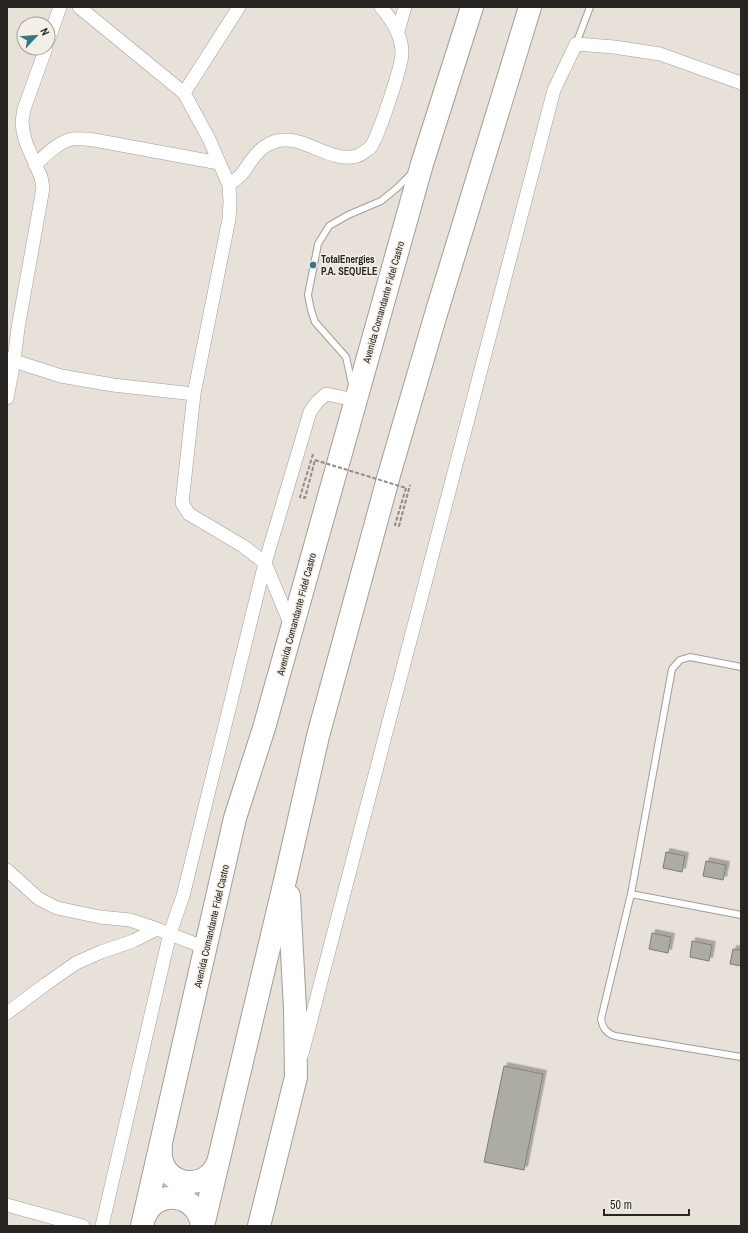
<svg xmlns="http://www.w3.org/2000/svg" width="748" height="1233" font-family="'Archivo Narrow',sans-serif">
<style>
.building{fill:#adaca3;stroke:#7d7d74;filter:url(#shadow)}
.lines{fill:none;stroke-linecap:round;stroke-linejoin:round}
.service-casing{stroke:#a29d96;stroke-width:8}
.minor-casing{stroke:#a29d96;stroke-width:14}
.motorway-casing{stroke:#a29d96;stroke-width:24}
.path{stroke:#908b86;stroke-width:2;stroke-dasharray:4 2;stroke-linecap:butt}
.service{stroke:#fff;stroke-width:6}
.minor{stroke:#fff;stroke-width:13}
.motorway{stroke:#fff;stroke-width:22}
.path-bridge{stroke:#908b86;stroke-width:2;stroke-dasharray:4 2;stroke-linecap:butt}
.poi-dot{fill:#357789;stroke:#f4efe6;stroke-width:1.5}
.labels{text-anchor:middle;stroke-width:3;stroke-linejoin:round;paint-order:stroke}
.poi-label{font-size:10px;font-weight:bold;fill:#272421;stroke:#f4efe6;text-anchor:start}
.street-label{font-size:10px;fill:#272421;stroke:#f4efe6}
</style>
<defs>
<filter id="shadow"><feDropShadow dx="3.5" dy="-3.5" stdDeviation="0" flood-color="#0004"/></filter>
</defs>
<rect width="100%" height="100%" fill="#e7e1d9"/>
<!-- building -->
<path class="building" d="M666,852L685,856L682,872L663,868Z
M706,861L726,865L723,880L703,876Z
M652,933L671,937L668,953L649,949Z
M692,941L712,945L709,961L690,957Z
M733,949L741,950V966L730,964Z
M504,1066L543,1074L524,1170L484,1162Z"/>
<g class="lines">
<defs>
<path id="service" d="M576,44L590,7
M352,384L346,357L315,322L311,310L308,295L318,244L329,226L348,215L381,201L397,188L412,173
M741,667L690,657L680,660L672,669L631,894L601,1019C603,1028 606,1033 615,1036L741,1057
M631,894L741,915"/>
<path id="minor" d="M79,7L184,93L209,139L229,185L230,202L229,219L194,394L182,503L189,514L243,546L265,563L292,628
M398,31L405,7
M48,41L60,7
M184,93L239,7
M35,165C45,156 58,142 72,139C79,138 87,139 94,140L219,163
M229,185C233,181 238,178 241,175C249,165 254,154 264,147C296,124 326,165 357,156C361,155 367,150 370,148C378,138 402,66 402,53C402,35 392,20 381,7
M8,359L61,376L113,385L194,394
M7,398L14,361L18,328L43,188L41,177L26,143L23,131L22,121L24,109L46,48
M7,870L39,899L57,908L100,917L130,920L157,929
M7,1013L46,984L76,963L101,952L133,941L157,929L206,948
M302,1054L554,90L576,44L614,47L660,54L741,83
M7,1205L83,1226
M102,1226L170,933L183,896L265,563L310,412L317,402L326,394L355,400"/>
<path id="motorway" d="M161,1147C156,1184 205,1196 218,1162
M144,1218C156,1187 198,1193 202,1226
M142,1226L235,818L264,728L422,164L472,7
M203,1226L287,872L318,736L389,475L436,314L530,7
M259,1226L296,1077L295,1009L289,896"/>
</defs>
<!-- service casing -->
<use href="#service" class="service-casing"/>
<!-- minor casing -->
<use href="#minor" class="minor-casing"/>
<!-- motorway casing -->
<use href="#motorway" class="motorway-casing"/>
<!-- path -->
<path class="path" d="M313,454L300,497L305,498L315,460
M406,488L395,525L399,526L410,485"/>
<!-- service -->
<use href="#service" class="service"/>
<!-- minor -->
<use href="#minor" class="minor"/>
<!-- motorway -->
<use href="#motorway" class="motorway"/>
<!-- path-bridge -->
<path class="path-bridge" d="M315,460L406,488"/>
</g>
<!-- markers -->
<circle class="poi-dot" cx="313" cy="265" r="4"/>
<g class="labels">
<!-- poi labels -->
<g class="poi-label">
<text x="321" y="263">TotalEnergies<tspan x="321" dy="12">P.A. SEQUELE</tspan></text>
</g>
<!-- street labels -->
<g class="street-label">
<text transform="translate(383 302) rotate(-74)" y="4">Avenida Comandante Fidel Castro</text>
<text transform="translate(296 614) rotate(-75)" y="4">Avenida Comandante Fidel Castro</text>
<text transform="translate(211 926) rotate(-77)" y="4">Avenida Comandante Fidel Castro</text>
</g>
</g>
<!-- border -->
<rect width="748" height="1233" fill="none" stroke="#272421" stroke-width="16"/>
<!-- north arrow -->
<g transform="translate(36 36) rotate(64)"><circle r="19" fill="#f4efe6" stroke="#a29e97"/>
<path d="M0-3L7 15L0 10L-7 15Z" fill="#357789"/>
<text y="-6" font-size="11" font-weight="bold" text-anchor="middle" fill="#272421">N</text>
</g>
<!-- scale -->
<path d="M604 1209v6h85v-6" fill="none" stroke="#272421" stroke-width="2"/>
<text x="610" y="1209" font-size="12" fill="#272421" stroke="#f4efe6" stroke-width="3" paint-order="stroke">50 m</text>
</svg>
